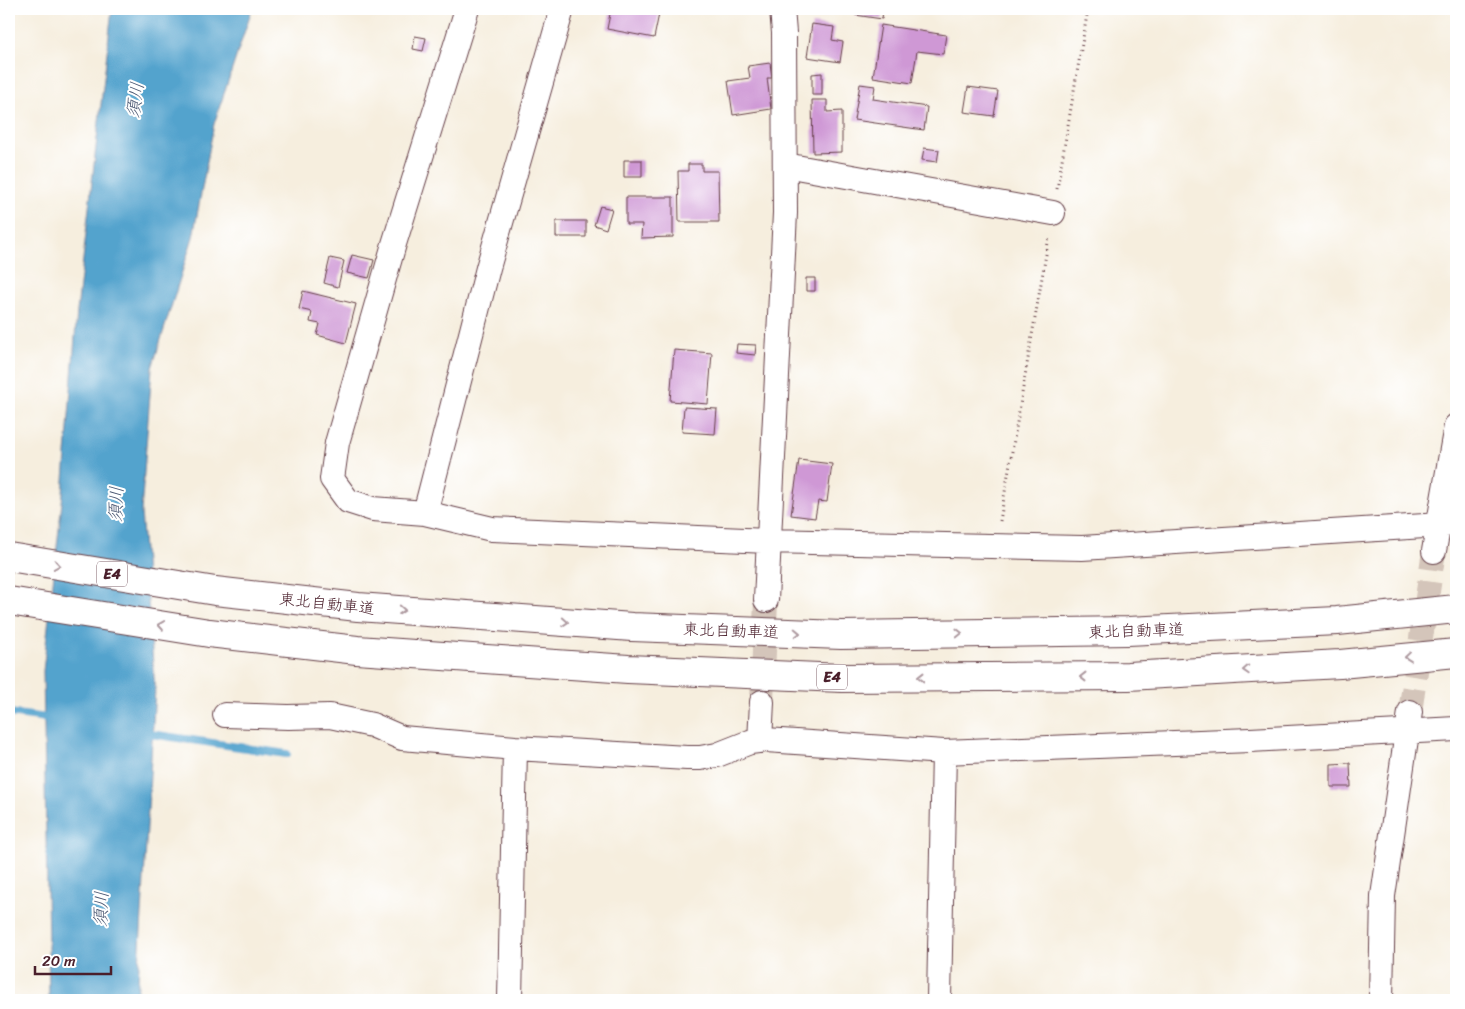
<svg xmlns="http://www.w3.org/2000/svg" width="1465" height="1009" font-family="Sriracha,'Klee One',sans-serif">
<style>
.water{fill:#53a3cd;stroke:#4e617c}
.lines{fill:none;stroke-linecap:round;stroke-linejoin:round}
.stream{stroke:#53a3cd;stroke-width:8}
.building{fill:#cf98d5}
.minor-tunnel{stroke:#d4c5ba;stroke-width:24;stroke-dasharray:24 12;stroke-linecap:butt}
.minor-casing{stroke:#643e46;stroke-width:26}
.motorway-casing{stroke:#643e46;stroke-width:30}
.path{stroke:#643e46;stroke-width:3;stroke-dasharray:1 4;stroke-linecap:butt}
.minor{stroke:#fff;stroke-width:24}
.motorway{stroke:#fff;stroke-width:28}
.oneway{stroke:#ae9aa0}
.labels{text-anchor:middle;stroke-width:4;stroke-linejoin:round;paint-order:stroke}
.shield{fill:#fff;stroke:#80626b;stroke-width:1}
.shield-label{font-size:15px;font-weight:bold;fill:#4a1f2b}
.street-label{font-size:16px;fill:#4a1f2b;stroke:#fff}
.water-label{font-size:18px;font-style:italic;fill:#4e5a74;stroke:#fff}
</style>
<rect width="100%" height="100%" fill="#fff"/>
<filter id="ink" filterUnits="userSpaceOnUse"><feTurbulence type="fractalNoise" baseFrequency=".02" numOctaves="2"/><feDisplacementMap in="SourceGraphic" scale="10" xChannelSelector="R" yChannelSelector="G"/><feConvolveMatrix kernelMatrix="1 2 1 2 8 2 1 2 1" color-interpolation-filters="sRGB"/></filter>
<filter id="wash" filterUnits="userSpaceOnUse"><feTurbulence type="fractalNoise" baseFrequency=".0096" numOctaves="4" result="noise"/><feDisplacementMap in="SourceGraphic" scale="20" xChannelSelector="R" yChannelSelector="G"/><feGaussianBlur stdDeviation="1.12" result="paint"/><feColorMatrix in="noise" values="0 0 0 0 0 0 0 0 0 0 0 0 0 0 0 0 0 1.4 0 .05"/><feComposite in="paint" operator="in"/></filter>
<g filter="url(#wash)">
<rect width="100%" height="100%" fill="#f6eede"/>
<!-- water -->
<path class="water" d="M112,9H252L214,124L193,237L152,368L141,512L155,689L137,1000H49L43,671L63,493L77,311Z"/>
<g class="lines">
<!-- stream -->
<path class="stream" d="M9,713L54,719
M144,733L287,754"/>
</g>
<g id="blocks">
<!-- building -->
<path class="building" d="M611,9H660L654,38L607,29Z
M805,9H846L845,14L805,11Z
M856,9H883L882,19L855,15Z
M812,24L834,27L832,40L843,42L840,62L807,57Z
M881,25L946,35L943,54L917,51L912,83L873,77Z
M415,36L426,38L423,51L413,49Z
M770,63L772,78H767L771,109L733,115L728,81L750,78L748,66Z
M822,73V95H812V74Z
M860,84L875,86L873,99L927,107L924,130L854,120Z
M968,87L998,91L994,116L964,112Z
M812,100H827V112L842,111V152L813,153Z
M924,148L939,150L937,162L922,160Z
M624,160H642V177H624Z
M688,164H702V171H718L719,222H679L678,171H688Z
M626,197H673V237L641,238L642,224H626Z
M600,206L612,209L606,229L594,225Z
M556,221H586V237H556Z
M352,255L374,260L369,278L347,273Z
M330,258L344,261L338,287L324,283Z
M806,278H815V291H806Z
M303,291L356,304L346,343L317,335L320,324L310,322L312,312L299,309Z
M737,344L756,345L755,355L736,353Z
M674,350L712,353L708,404L670,401Z
M684,407L717,409L715,434L682,432Z
M799,460L832,464L827,502L818,501L815,518L791,515Z
M1350,763L1351,787H1331V764Z"/>
</g>
</g>
<g filter="url(#ink)">
<use href="#blocks" fill-opacity="0" stroke="#643e46" stroke-width="1"/>
<g class="lines">
<!-- minor-tunnel -->
<path class="minor-tunnel" d="M762,702L766,600
M1410,712L1434,551"/>
<defs>
<path id="minor" d="M467,9L394,244L337,443L332,479L348,501L373,509L425,513L492,529L768,541L1082,548L1456,524
M785,165L1053,213
M425,513L488,268L562,9
M1434,551L1456,426
M766,600L785,213L784,33L782,9
M225,715L288,717L330,716L372,725L402,738L515,748L687,758H700L717,755L750,742L766,740L944,752L1250,740L1456,729
M760,741L762,702
M510,1000L515,748
M939,1000L944,752
M1381,1000L1383,896L1410,712"/>
<path id="motorway" d="M9,557L215,591L358,607L632,627L841,635L1128,631L1337,621L1456,609
M9,601L209,633L357,650L628,669L842,678L1128,676L1340,664L1456,653"/>
</defs>
<!-- minor casing -->
<use href="#minor" class="minor-casing"/>
<!-- motorway casing -->
<use href="#motorway" class="motorway-casing"/>
<!-- path -->
<path class="path" d="M1057,189L1088,9
M1000,521L1049,237"/>
<!-- minor -->
<use href="#minor" class="minor"/>
<!-- motorway -->
<use href="#motorway" class="motorway"/>
</g>
<!-- one-way arrows -->
<defs><path id="oneway-chevron" d="M-2-3.5L2.5 0L-2 3.5" fill="none" stroke-width="1.6" stroke-linecap="round" stroke-linejoin="round" transform="scale(1.25)"/></defs>
<g class="oneway">
<use href="#oneway-chevron" transform="translate(57 565) rotate(9)"/>
<use href="#oneway-chevron" transform="translate(402 610) rotate(4)"/>
<use href="#oneway-chevron" transform="translate(565 622) rotate(4)"/>
<use href="#oneway-chevron" transform="translate(161 625) rotate(-171)"/>
<use href="#oneway-chevron" transform="translate(797 633) rotate(2)"/>
<use href="#oneway-chevron" transform="translate(959 633) rotate(-1)"/>
<use href="#oneway-chevron" transform="translate(1408 657) rotate(174)"/>
<use href="#oneway-chevron" transform="translate(1246 670) rotate(177)"/>
<use href="#oneway-chevron" transform="translate(921 677) rotate(180)"/>
<use href="#oneway-chevron" transform="translate(1083 677) rotate(180)"/>
</g>
</g>
<g class="labels">
<!-- shield labels -->
<g class="shield">
<rect x="97" y="561.5" width="30" height="25" rx="4"/>
<rect x="817" y="664.5" width="30" height="25" rx="4"/>
</g>
<g class="shield-label">
<text x="112" y="579">E4</text>
<text x="832" y="682">E4</text>
</g>
<!-- street labels -->
<g class="street-label">
<text transform="translate(327 603) rotate(6)" y="6">東北自動車道</text>
<text transform="translate(731 630) rotate(2)" y="6">東北自動車道</text>
<text transform="translate(1136 630) rotate(-2)" y="6">東北自動車道</text>
</g>
<!-- water labels -->
<g class="water-label">
<text transform="translate(135 100) rotate(-82)" y="6">須川</text>
<text transform="translate(116 504) rotate(-88)" y="6">須川</text>
<text transform="translate(101 909) rotate(-88)" y="6">須川</text>
</g>
</g>
<!-- margin -->
<rect width="1465" height="1009" fill="none" stroke="#fff" stroke-width="30"/>
<!-- scale -->
<path d="M35 966v8h76v-8" fill="none" stroke="#4a1f2b" stroke-width="2.5"/>
<text x="42" y="966" font-size="15" fill="#4a1f2b" stroke="#ffffff" stroke-width="4" paint-order="stroke">20 m</text>
</svg>
